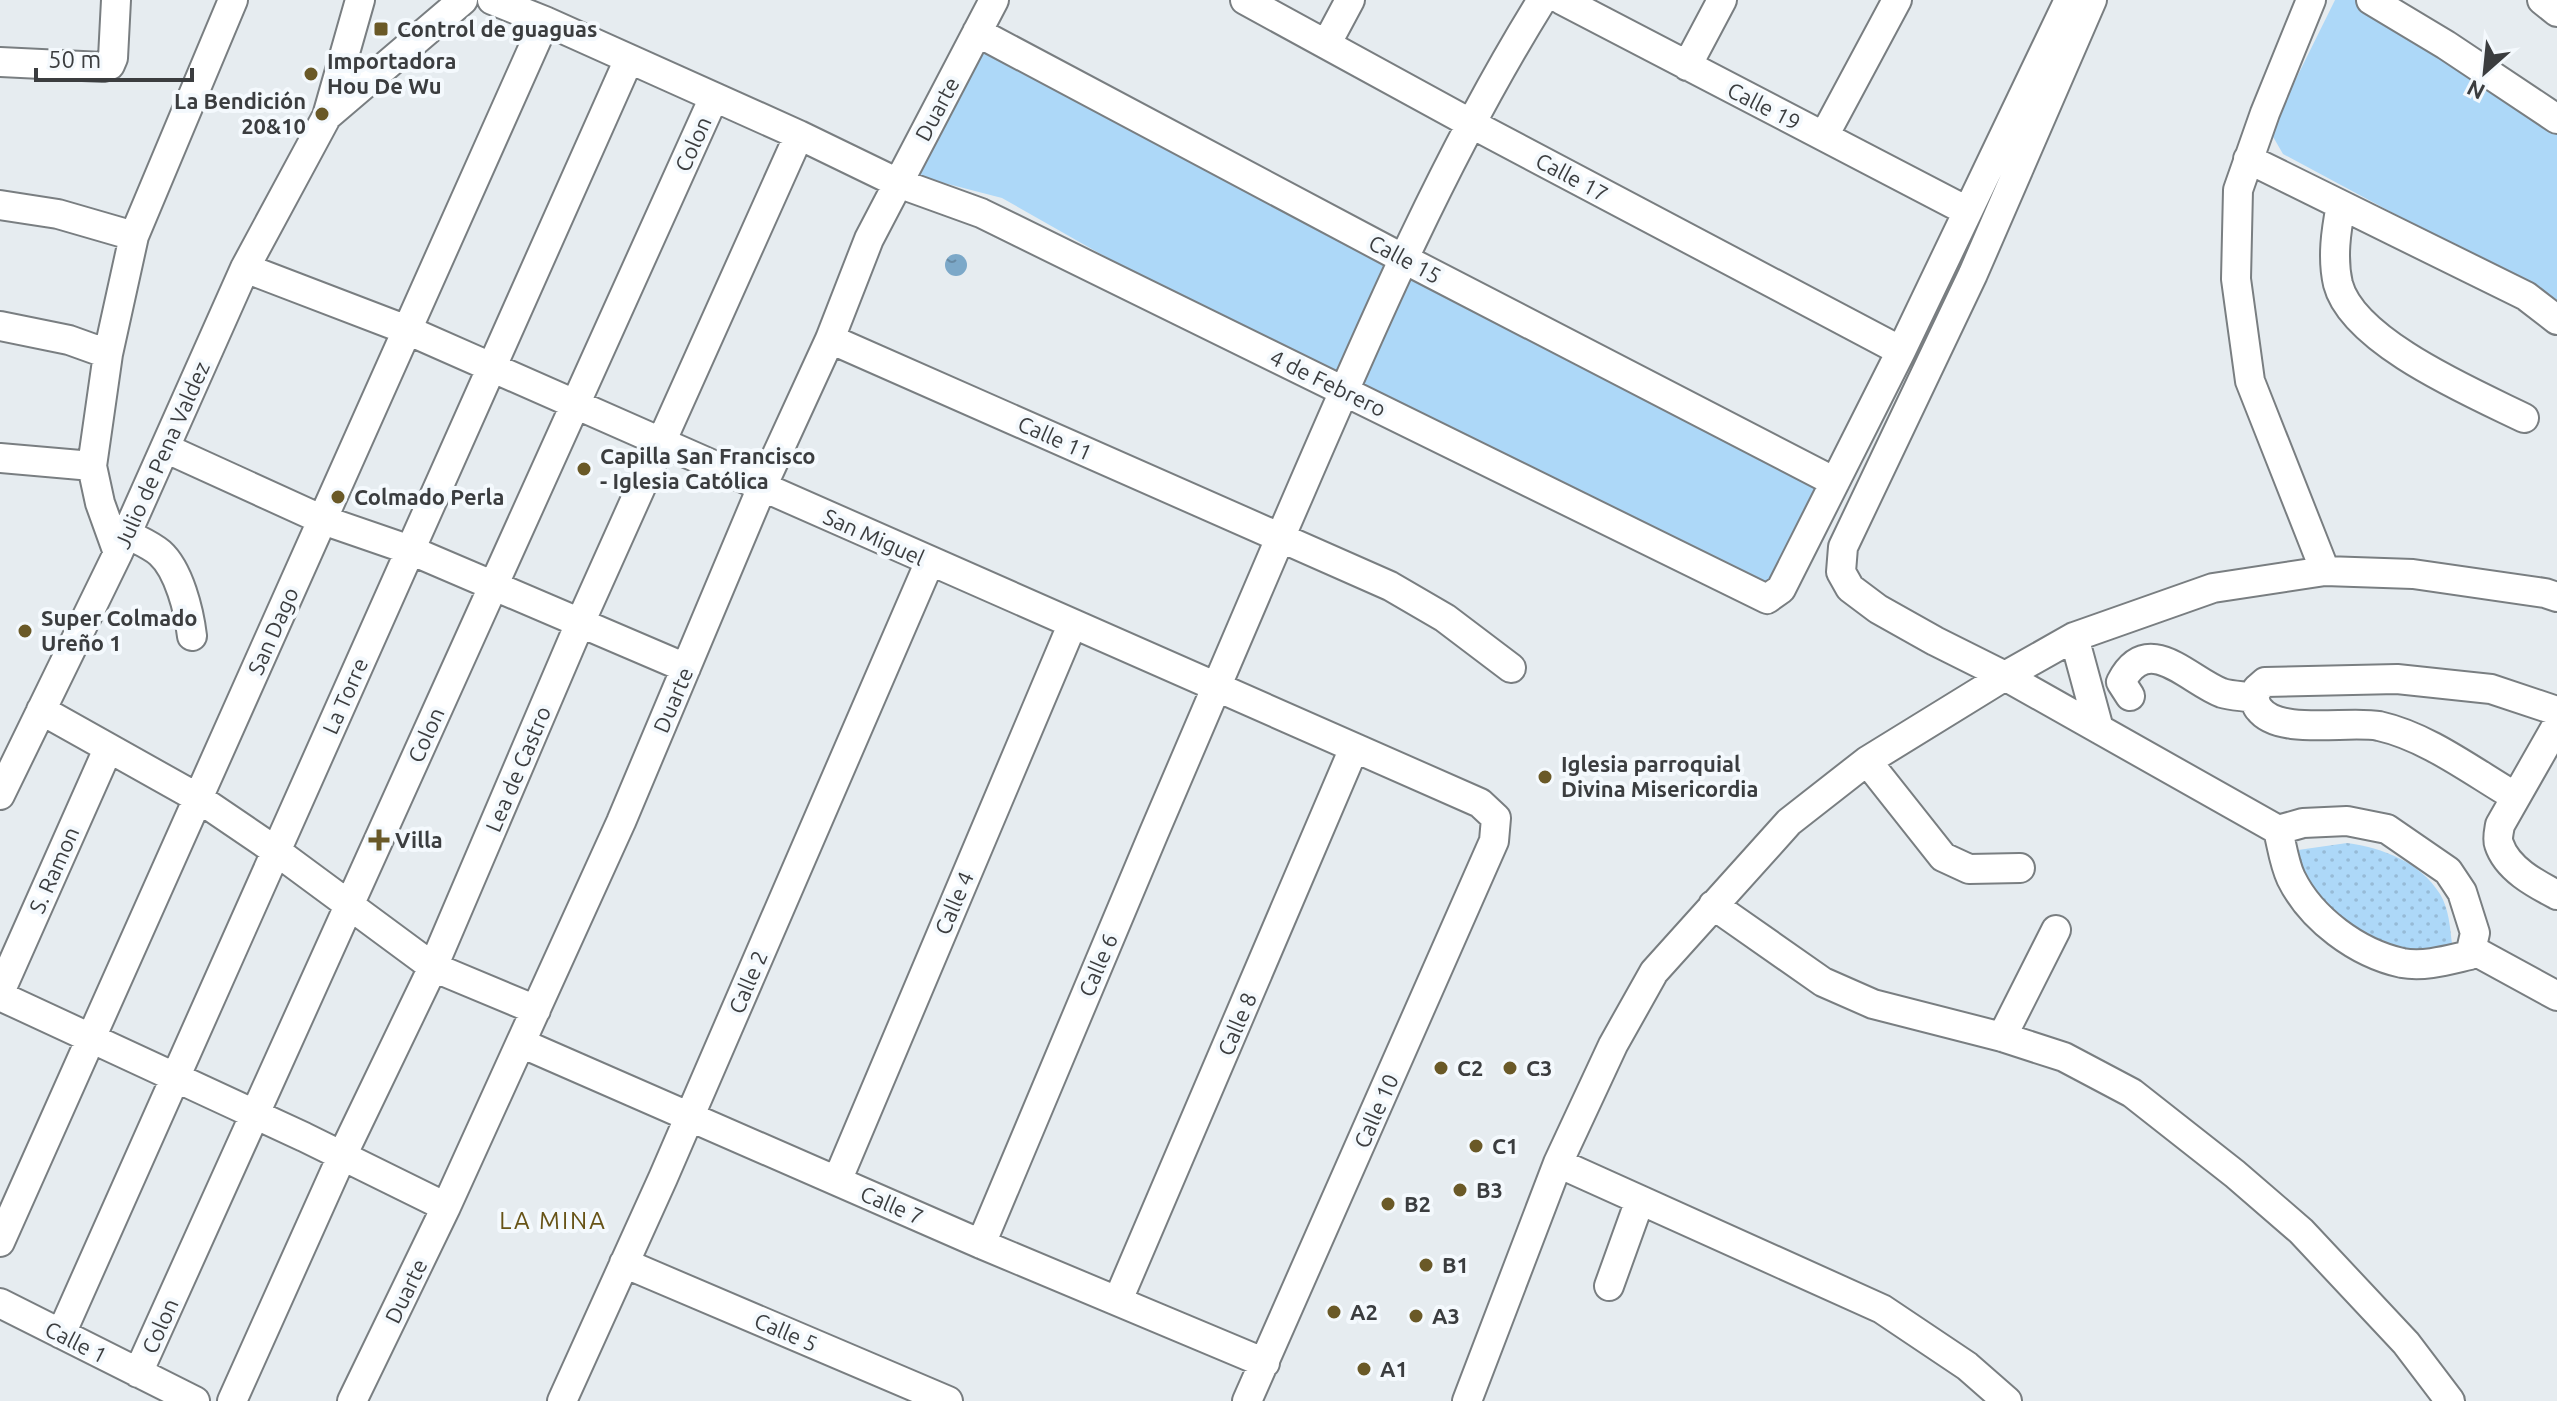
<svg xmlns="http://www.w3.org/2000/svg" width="2557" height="1401" font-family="Ubuntu,sans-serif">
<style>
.green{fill:#add8f8}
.park{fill:url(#park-dots)}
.water{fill:url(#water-ripples)}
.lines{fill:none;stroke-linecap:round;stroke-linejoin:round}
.minor-casing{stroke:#797e81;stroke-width:32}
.minor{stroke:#fff;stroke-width:28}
.poi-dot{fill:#6a5927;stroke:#f4f9fd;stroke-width:3}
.labels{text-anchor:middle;stroke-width:8;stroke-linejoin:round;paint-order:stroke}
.poi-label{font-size:22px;font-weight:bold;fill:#3b3d3f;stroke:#f4f9fd;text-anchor:start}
.street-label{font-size:22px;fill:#3b3d3f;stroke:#f4f9fd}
.neighbourhood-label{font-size:24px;letter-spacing:2px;fill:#675317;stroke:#f4f9fd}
</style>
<defs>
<pattern id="park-dots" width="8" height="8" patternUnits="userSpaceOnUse" patternTransform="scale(2)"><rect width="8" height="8" fill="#add8f8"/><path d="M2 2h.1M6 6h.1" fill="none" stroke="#96bad6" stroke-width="1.8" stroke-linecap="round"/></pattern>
<pattern id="water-ripples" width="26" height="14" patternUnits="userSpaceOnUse" patternTransform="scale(2)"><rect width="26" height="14" fill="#7ca8c8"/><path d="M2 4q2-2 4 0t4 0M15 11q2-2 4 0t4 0" fill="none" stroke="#678aa4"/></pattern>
</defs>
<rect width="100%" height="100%" fill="#e6ecf0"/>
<!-- green -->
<path class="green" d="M2335,0H2363L2557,127V301L2283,154L2272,135L2293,85Z
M983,54L1022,57L1394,252L1335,387L1002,198L917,176Z
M1404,259L1829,478L1791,570L1754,592L1346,385Z"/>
<!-- park -->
<path class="park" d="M2347,843C2383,848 2420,862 2440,894C2449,909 2450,927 2452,944L2427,951L2402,950L2350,932L2311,891L2302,869L2298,850Z"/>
<!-- water -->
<path class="water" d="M945 265a11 11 0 1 1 22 0a11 11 0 1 1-22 0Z"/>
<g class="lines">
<defs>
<path id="minor" d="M492,0L545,21L799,135L898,183L981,213L1767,599L1781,589L1901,351L2069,0
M1245,0L1470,123L1901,351
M1562,0L1967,211
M2092,0L1973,274L1843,547L1841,572L1850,588L1878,609L1935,641L2005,676L2278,830
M2311,0L2265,113L2238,190L2236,279L2250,381L2325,571
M2371,0L2446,45L2557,119
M2542,0L2557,12
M977,32L1404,259L1835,482
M1327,43L1350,0
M0,62L103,67L110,65L113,58L116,0
M1687,66L1722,0
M327,116L463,0
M1824,136L1897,0
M2248,159L2526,296L2557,320
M0,205L58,214L134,236
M2341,205C2336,231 2332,258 2338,284C2353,342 2473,393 2524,418
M245,268L407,330L1480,803L1496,818L1494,841L1247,1401
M0,326L69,340L108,354
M830,339L1390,586L1445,618L1511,668
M165,448L323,520L410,550L686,668
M0,458L92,466
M127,534C138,540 151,545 160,553C179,570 189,611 192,636
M118,553L100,503L92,466L108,354L134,236L233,0
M2074,637L2099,729
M2130,696L2121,682C2148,630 2188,680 2222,693C2232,696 2244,696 2254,698
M41,710L198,798L276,851L433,967L536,1010
M2557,725L2500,825C2499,831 2497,839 2499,844C2507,869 2536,884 2557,895
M1867,761L1943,857L1969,869L2020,868
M0,795L118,553L245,268L327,116L360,0
M2516,797C2473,772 2428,737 2379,726C2349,720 2279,736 2259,709C2256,706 2256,702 2254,698L2257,689L2265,682L2397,679L2491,689L2557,711
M2347,821L2387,829L2448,871L2462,892L2475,933L2470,955C2448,960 2425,967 2402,963C2357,953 2311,919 2291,878C2284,863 2282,846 2278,830L2303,823Z
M1713,905L1823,982L1873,1004L2002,1037L2064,1057L2132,1093L2235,1174L2301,1231L2406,1343L2450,1401
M2471,949L2557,996
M0,992L108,749
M0,996L304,1137L446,1207
M2002,1037L2056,930
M521,1043L981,1244L1265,1363
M1558,1163L1882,1309L1967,1366L2007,1401
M837,1181L1072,625
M0,1242L545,21
M981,1244C1080,1008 1179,771 1281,536C1360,354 1437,169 1542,0
M624,1263L948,1401
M1609,1286L1640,1200
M1118,1300L1354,748
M0,1303L195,1401
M61,1334L629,59
M138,1373L714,97
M232,1401L342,1156L433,967L580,623L799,135
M352,1401L446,1207L621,822L762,487L830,339L869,239L994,0
M562,1401L663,1178L930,561
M1467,1401L1558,1163L1613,1045L1654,972L1789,822L1867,761L2005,676L2074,637L2213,588L2325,571L2413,574L2545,593L2557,597"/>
</defs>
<!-- minor casing -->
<use href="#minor" class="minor-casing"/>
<!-- minor -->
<use href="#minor" class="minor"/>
</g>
<!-- markers -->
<g class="poi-dot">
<rect x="373" y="21" width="16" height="16" rx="4"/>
<circle cx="311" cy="74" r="8"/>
<circle cx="322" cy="114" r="8"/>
<circle cx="584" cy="469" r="8"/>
<circle cx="338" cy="497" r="8"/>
<circle cx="25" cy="631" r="8"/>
<circle cx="1545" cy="777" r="8"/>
<path d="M375 828h8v8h8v8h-8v8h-8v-8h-8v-8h8z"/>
<circle cx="1441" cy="1068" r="8"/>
<circle cx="1510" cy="1068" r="8"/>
<circle cx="1476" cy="1146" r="8"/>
<circle cx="1460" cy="1190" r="8"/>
<circle cx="1388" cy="1204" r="8"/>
<circle cx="1426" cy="1265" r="8"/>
<circle cx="1334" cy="1312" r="8"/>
<circle cx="1416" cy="1316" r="8"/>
<circle cx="1364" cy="1369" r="8"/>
</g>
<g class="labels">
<!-- poi labels -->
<g class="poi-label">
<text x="397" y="37">Control de guaguas</text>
<text x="327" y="69">Importadora<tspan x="327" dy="25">Hou De Wu</tspan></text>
<text x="306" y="109" text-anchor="end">La Bendición<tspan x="306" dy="25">20&amp;10</tspan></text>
<text x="600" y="464">Capilla San Francisco<tspan x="600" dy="25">- Iglesia Católica</tspan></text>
<text x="354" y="505">Colmado Perla</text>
<text x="41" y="626">Super Colmado<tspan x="41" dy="25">Ureño 1</tspan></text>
<text x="1561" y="772">Iglesia parroquial<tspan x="1561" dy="25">Divina Misericordia</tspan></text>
<text x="395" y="848">Villa</text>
<text x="1457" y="1076">C2</text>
<text x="1526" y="1076">C3</text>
<text x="1492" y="1154">C1</text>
<text x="1476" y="1198">B3</text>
<text x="1404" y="1212">B2</text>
<text x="1442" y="1273">B1</text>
<text x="1350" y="1320">A2</text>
<text x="1432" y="1324">A3</text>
<text x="1380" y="1377">A1</text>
</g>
<!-- street labels -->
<g class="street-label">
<text transform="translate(1764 106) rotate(27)" y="8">Calle 19</text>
<text transform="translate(937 109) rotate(-62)" y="8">Duarte</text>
<text transform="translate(693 144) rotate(-66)" y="8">Colon</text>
<text transform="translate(1572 177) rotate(28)" y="8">Calle 17</text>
<text transform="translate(1405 259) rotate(28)" y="8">Calle 15</text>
<text transform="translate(1328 383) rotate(26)" y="8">4 de Febrero</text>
<text transform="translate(1055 438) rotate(24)" y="8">Calle 11</text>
<text transform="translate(162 455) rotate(-66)" y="8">Julio de Pena Valdez</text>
<text transform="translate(874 537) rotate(24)" y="8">San Miguel</text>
<text transform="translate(273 631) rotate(-66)" y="8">San Dago</text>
<text transform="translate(345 696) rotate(-66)" y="8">La Torre</text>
<text transform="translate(673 700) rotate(-67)" y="8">Duarte</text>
<text transform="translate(426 735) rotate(-66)" y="8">Colon</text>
<text transform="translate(518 769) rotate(-67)" y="8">Lea de Castro</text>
<text transform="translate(54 870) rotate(-66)" y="8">S. Ramon</text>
<text transform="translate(954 903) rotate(-67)" y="8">Calle 4</text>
<text transform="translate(1098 965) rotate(-67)" y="8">Calle 6</text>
<text transform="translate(748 982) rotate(-67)" y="8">Calle 2</text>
<text transform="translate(1237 1024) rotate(-67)" y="8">Calle 8</text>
<text transform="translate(1376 1111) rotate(-66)" y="8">Calle 10</text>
<text transform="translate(892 1205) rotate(23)" y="8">Calle 7</text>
<text transform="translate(406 1291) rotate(-64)" y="8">Duarte</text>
<text transform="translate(160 1326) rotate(-66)" y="8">Colon</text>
<text transform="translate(786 1332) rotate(23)" y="8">Calle 5</text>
<text transform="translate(76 1342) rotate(27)" y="8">Calle 1</text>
</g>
<!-- neighbourhood labels -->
<g class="neighbourhood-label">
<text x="553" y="1229">LA MINA</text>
</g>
</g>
<!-- north arrow -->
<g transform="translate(2485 72) rotate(207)" stroke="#f4f9fd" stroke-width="6" paint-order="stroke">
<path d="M0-6L14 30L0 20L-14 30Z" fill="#3b3d3f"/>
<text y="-12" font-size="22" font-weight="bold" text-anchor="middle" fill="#3b3d3f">N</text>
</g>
<!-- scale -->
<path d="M36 68v12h156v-12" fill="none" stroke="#3b3d3f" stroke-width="4"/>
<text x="48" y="68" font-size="24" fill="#3b3d3f" stroke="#f4f9fd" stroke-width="6" paint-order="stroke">50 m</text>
</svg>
